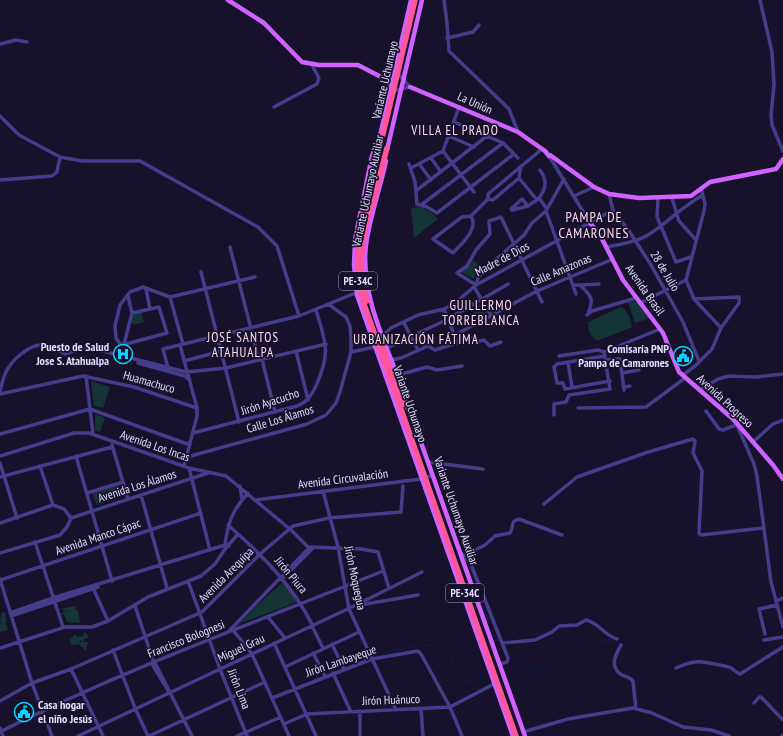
<svg xmlns="http://www.w3.org/2000/svg" width="783" height="736" font-family="'PT Sans Narrow',sans-serif">
<style>
.green{fill:#143436}
.lines{fill:none;stroke-linecap:round;stroke-linejoin:round}
.stream{stroke:#0b1d4b;stroke-width:1}
.minor{stroke:#453c8b;stroke-width:3.5}
.major{stroke:#d062ff;stroke-width:4.5}
.highway{stroke:#ff569b;stroke-width:5.5}
.labels{text-anchor:middle;stroke-width:3.5;stroke-linejoin:round;paint-order:stroke}
.shield{fill:#17112b;stroke:#a59ebf;stroke-width:1}
.shield-label{font-size:11px;font-weight:bold;fill:#e2dbff}
.street-label{font-size:12px;fill:#e2dbff;stroke:#17112b}
.poi-label{font-size:12px;font-weight:bold;fill:#e2dbff;stroke:#17112b;text-anchor:end}
.neighbourhood-label{font-size:13px;letter-spacing:1px;fill:#ffddf0;stroke:#17112b}
.quarter-label{font-size:14px;letter-spacing:1px;fill:#ffddf0;stroke:#17112b}
</style>
<rect width="100%" height="100%" fill="#17112b"/>
<!-- green -->
<path class="green" d="M420,207L431,212L438,219L414,238L411,208Z
M473,259L481,268L473,279L461,272L471,264Z
M637,301L650,318L635,323L628,302Z
M482,303L488,314L478,320L472,309Z
M621,307C629,311 630,319 632,327L597,341C591,337 587,330 588,322Z
M141,312L144,322L133,325L129,316Z
M91,381L110,387L103,408L94,406Z
M95,414L105,418L100,432L95,430Z
M119,485L122,497L97,505L92,493Z
M282,583L285,584L297,602L239,624L256,606Z
M75,606L76,610H78L80,623L67,622L64,614L62,615L61,613L71,610L65,611L60,609Z
M5,612L7,621L5,622L8,630L0,632V624L2,623H0L1,613Z
M84,632L88,635V638L84,639L83,643L81,640L79,642H88L86,651L79,644L71,645L70,639L76,634L77,637L83,636Z"/>
<g class="lines">
<!-- stream -->
<path class="stream" d="M375,656C392,652 435,638 449,650L456,669L466,682L474,680H481L486,675
M511,670L518,662L529,671H545L558,659L610,639L612,641L631,646"/>
<!-- minor -->
<path class="minor" d="M444,0L447,23L449,51L509,109L518,132
M760,0L772,52L774,85L771,115L772,125L783,151
M447,38L473,32L479,25
M0,44L16,40L27,42
M383,78L389,79L394,75H399L410,87
M384,78L393,90H398L409,87
M274,107L317,84L319,78L312,65
M0,116L19,135L60,157L82,161H140L258,227L277,246L299,316
M454,122L503,143L518,158
M449,136L474,147
M443,151L474,192
M549,156L590,223
M431,158L441,172
M409,164L415,182L417,204L427,207L437,213L514,154
M420,165L431,180
M411,168L443,151L459,107
M519,178L537,200L528,206L512,210L511,209L522,199L528,206
M0,180L52,176L57,172L60,157
M701,188L705,204L704,211L686,280L694,299L721,328
M417,190L487,136L496,123
M609,194L613,210L629,231L651,265L683,322L699,361
M574,196L594,187
M539,198L547,209
M658,198L657,217L676,262L691,257
M672,198L679,221L696,240
M488,199L493,200L519,178L521,166
M537,200C546,191 548,181 540,170
M421,205L503,143
M546,211L576,294
M471,216C479,229 462,243 453,253L433,239L462,217L471,216L488,199V194L542,149
M230,247L259,360
M607,247C621,244 638,242 651,233C669,221 683,206 703,195
M201,272L239,422
M476,285L457,273L467,266L476,250L490,234L489,221L501,217L542,302
M476,285L478,278L485,269L524,235L532,223L546,211L564,179
M574,285H580C592,297 594,298 588,314
M580,285L599,284
M474,287L491,315
M146,289L150,309
M170,297L183,344
M640,303L686,280
M444,309L457,342
M587,315L592,311L636,298
M404,323L418,350
M383,335L391,328L418,315L444,309L454,304L476,285L613,210
M455,335L537,291L613,259
M126,344L167,333L159,307L132,313
M180,345L197,408V416L184,466
M123,348L116,338L115,326L120,305L130,292L143,287L170,297L255,277
M387,348L448,319L508,284
M296,351L308,400
M351,352L375,347
M604,352L660,329
M121,356L132,313L128,296
M559,356L598,350L604,352
M605,356L557,364L554,367L557,383H563L565,389L610,381
M262,359L275,412
M391,360L401,358L428,346L435,350L472,338L475,342L484,340L490,346L501,342
M606,360L620,359L624,390
M184,361L222,351
M568,362L572,387
M138,363L185,376L188,379
M168,368L163,349L299,316L358,292
M622,373L639,370
M398,375L427,367L437,370L462,366
M683,375L695,366L712,349L721,328L739,303V297L694,299
M86,376L93,434
M624,387L630,386
M700,390L718,379L729,376L756,377L783,374
M0,391C2,384 3,377 7,370C13,359 31,343 45,345C52,346 58,351 65,354L80,349L91,348L186,372L226,368L326,344
M0,394L83,376L134,387L197,408
M578,408L646,407L685,378
M706,411L719,429L723,430L736,425
M554,415V404L566,402L569,395L610,389L604,352
M736,423L754,464L757,476L771,582L783,627
M193,433L297,406C308,402 311,395 316,386C331,352 326,344 316,310
M0,434L90,409L190,445
M753,442L773,424L783,420
M112,445L128,499
M0,456L74,433H89L189,468L226,476L291,530L311,550
M76,456L112,581
M187,457L307,424L326,415L336,403L340,392L351,352V338L350,326L346,317L328,304
M428,462L483,469
M0,463L17,518
M40,466L53,505
M189,468L210,550
M0,477L112,447
M240,486L242,500
M323,491L338,547L349,609L396,710
M87,493L123,482
M141,495L167,588
M255,500L421,479L433,475
M544,504L577,477L648,452L693,439L695,441L693,453L702,471L699,533L701,535L763,528
M71,518L208,473
M0,523L53,505L64,509L71,518
M228,525C262,555 293,586 313,626
M35,542L63,627
M225,545C228,522 232,511 248,493
M0,553L60,535L67,527L71,518
M460,553L465,555L472,567L508,658L507,662L499,664
M465,555L485,545L495,536L510,533C514,526 510,521 519,519L562,535
M284,577L312,549
M0,579L32,683L52,736
M0,580L201,513
M188,581L220,669L247,736
M93,588L108,621
M776,601L783,598
M358,604L422,572
M135,606L154,663
M10,613L53,598L225,545L229,546
M11,616L98,587
M268,617L285,638
M312,626L323,648
M233,630L252,654L289,736
M229,631L310,547L361,549L378,552L389,588
M765,634L759,609L777,605
M764,640L783,637
M274,643L316,736
M502,643L535,640L552,632L559,626L577,625L586,620C598,622 605,636 617,639
M332,644L344,669
M621,645C616,654 610,664 619,673C623,677 629,676 633,681L636,709
M0,648L65,627H92L108,621L148,597L201,576L215,564L225,549L238,534
M113,650L135,708L148,736
M313,653L325,676
M155,663L192,736
M152,664L169,692
M285,667L359,632
M676,668C700,657 706,663 729,667C733,668 736,673 740,674L783,647
M71,669L103,736
M333,673L351,712
M272,698L372,659L418,651L421,654L450,707L462,736
M0,701L32,683L71,669L202,612L260,554L293,526L329,518L401,512L403,486
M754,703L759,697H761L783,720
M421,709L423,736
M360,711V736
M284,724L307,714L450,707L494,684
M0,728L3,736
M0,732C124,669 255,623 383,571
M523,732L568,719L633,708L652,713L683,727L711,730L729,736
M78,736L354,606L418,595
M149,736L265,682
M237,736L281,717
M782,736L783,735"/>
<!-- major -->
<path class="major" d="M228,0L264,23L302,62L319,65H358L383,78
M411,0L379,140L372,156L355,240L354,265L357,295L513,736
M410,87L518,132L545,151L549,156L550,155L594,187L609,194L639,198L691,196L710,182L776,169L783,159
M387,150L422,0
M386,161C380,189 370,216 366,245C360,297 388,348 405,395
M590,223L600,235L623,280L663,333L679,372L733,419L773,465L783,479
M412,417L525,736"/>
<!-- highway -->
<path class="highway" d="M415,0L361,226C356,253 356,278 364,304L516,736
M372,206L387,148
M367,301C356,267 363,235 371,203
M382,345L402,405
M402,393L413,420"/>
</g>
<!-- icons -->
<defs>
<symbol id="hospital-ring" viewBox="-11 -11 22 22"><circle r="9.5" fill="#17112b" stroke="#07d4ff" stroke-width="1.5"/><path d="M-5-5h3v3.5h4V-5h3V5h-3V1.5h-4V5h-3Z" fill="#07d4ff"/></symbol>
<symbol id="civic-ring" viewBox="-11 -11 22 22"><circle r="9.5" fill="#17112b" stroke="#07d4ff" stroke-width="1.5"/><path d="M-.6-6.5H3V-4.5H.6V-3L4-1V1h2V6H-6V1h2V-1L-.6-3ZM-1.2 2.5V6h2.4V2.5Z" fill="#07d4ff"/></symbol>
</defs>
<g fill-rule="evenodd">
<use href="#hospital-ring" x="112" y="343" width="22" height="22"/>
<use href="#civic-ring" x="672" y="345" width="22" height="22"/>
<use href="#civic-ring" x="13" y="701" width="22" height="22"/>
</g>
<g class="labels">
<!-- shield labels -->
<g class="shield">
<rect x="339" y="272" width="38" height="18" rx="3"/>
<rect x="446" y="584" width="38" height="18" rx="3"/>
</g>
<g class="shield-label">
<text x="358" y="285">PE-34C</text>
<text x="465" y="597">PE-34C</text>
</g>
<!-- street labels -->
<g class="street-label">
<text transform="translate(385 80) rotate(-77)" y="4">Variante Uchumayo</text>
<text transform="translate(475 103) rotate(24)" y="4">La Unión</text>
<text transform="translate(368 191) rotate(-78)" y="4">Variante Uchumayo Auxiliar</text>
<text transform="translate(502 259) rotate(-28)" y="4">Madre de Dios</text>
<text transform="translate(561 270) rotate(-23)" y="4">Calle Amazonas</text>
<text transform="translate(665 271) rotate(59)" y="4">28 de Julio</text>
<text transform="translate(645 290) rotate(55)" y="4">Avenida Brasil</text>
<text transform="translate(149 382) rotate(16)" y="4">Huamachuco</text>
<text transform="translate(725 401) rotate(43)" y="4">Avenida Progreso</text>
<text transform="translate(270 402) rotate(-18)" y="4">Jirón Ayacucho</text>
<text transform="translate(410 404) rotate(71)" y="4">Variante Uchumayo</text>
<text transform="translate(280 419) rotate(-17)" y="4">Calle Los Álamos</text>
<text transform="translate(155 446) rotate(19)" y="4">Avenida Los Incas</text>
<text transform="translate(343 479) rotate(-7)" y="4">Avenida Circuvalación</text>
<text transform="translate(137 486) rotate(-18)" y="4">Avenida Los Álamos</text>
<text transform="translate(456 511) rotate(71)" y="4">Variante Uchumayo Auxiliar</text>
<text transform="translate(98 537) rotate(-19)" y="4">Avenida Manco Cápac</text>
<text transform="translate(226 575) rotate(-45)" y="4">Avenida Arequipa</text>
<text transform="translate(291 575) rotate(50)" y="4">Jirón Piura</text>
<text transform="translate(355 578) rotate(78)" y="4">Jirón Moquegua</text>
<text transform="translate(186 639) rotate(-22)" y="4">Francisco Bolognesi</text>
<text transform="translate(241 648) rotate(-25)" y="4">Miguel Grau</text>
<text transform="translate(341 661) rotate(-19)" y="4">Jirón Lambayeque</text>
<text transform="translate(239 689) rotate(68)" y="4">Jirón Lima</text>
<text transform="translate(391 700) rotate(-2)" y="4">Jirón Huánuco</text>
</g>
<!-- poi labels -->
<g class="poi-label">
<text x="109" y="351">Puesto de Salud<tspan x="109" dy="14">Jose S. Atahualpa</tspan></text>
<text x="669" y="353">Comisaría PNP<tspan x="669" dy="14">Pampa de Camarones</tspan></text>
<text x="38" y="709" text-anchor="start">Casa hogar<tspan x="38" dy="14">el niño Jesús</tspan></text>
</g>
<!-- neighbourhood labels -->
<g class="neighbourhood-label">
<text x="455" y="135">VILLA EL PRADO</text>
<text x="481" y="310">GUILLERMO<tspan x="481" dy="15">TORREBLANCA</tspan></text>
<text x="243" y="342">JOSÉ SANTOS<tspan x="243" dy="15">ATAHUALPA</tspan></text>
<text x="416" y="344">URBANIZACIÓN FÁTIMA</text>
</g>
<!-- quarter labels -->
<g class="quarter-label">
<text x="594" y="222">PAMPA DE<tspan x="594" dy="16">CAMARONES</tspan></text>
</g>
</g>
</svg>
